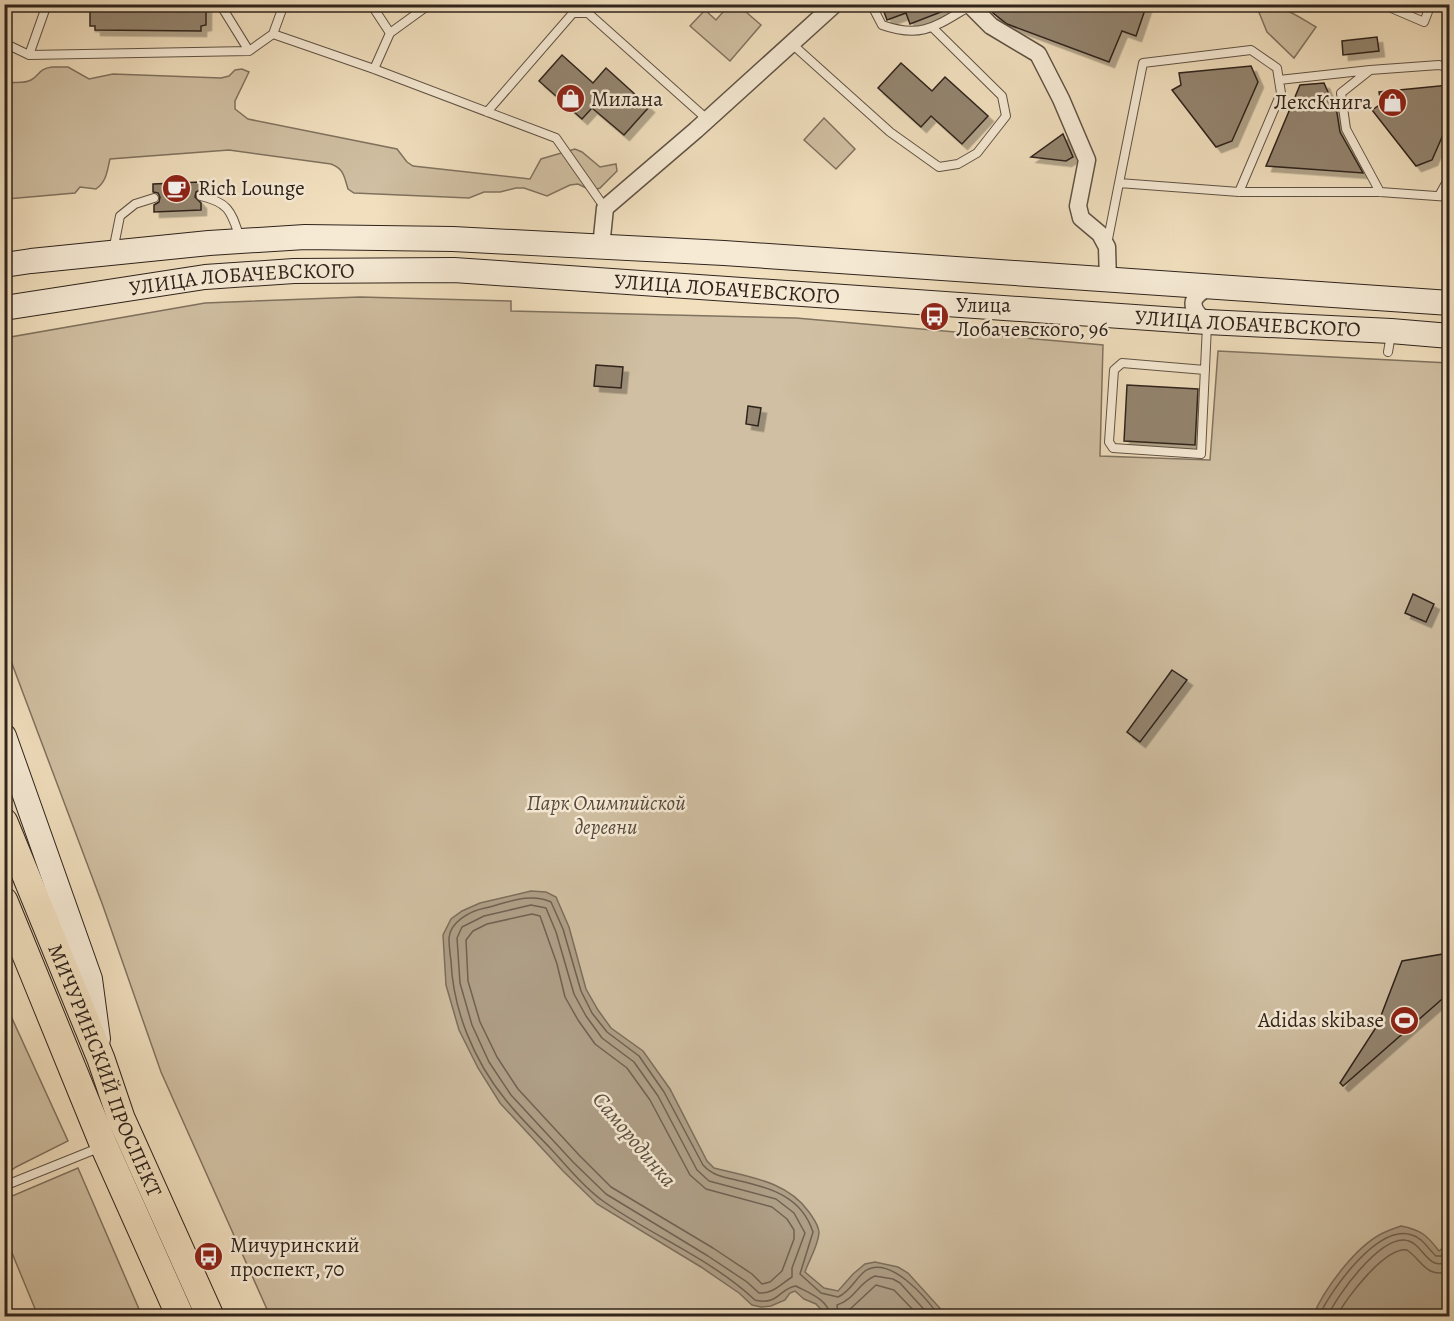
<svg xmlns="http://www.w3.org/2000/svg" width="1454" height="1321" font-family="Alegreya,serif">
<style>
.green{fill:#d0bfa2;stroke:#80725f;stroke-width:1.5}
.water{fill:#af9f87;stroke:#7c6e5c;stroke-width:1.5}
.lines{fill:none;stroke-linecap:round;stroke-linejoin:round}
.shore{stroke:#6f6252;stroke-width:1.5}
.building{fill:#948570;stroke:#2f241c;stroke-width:1.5;filter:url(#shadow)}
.service-casing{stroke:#605344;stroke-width:10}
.minor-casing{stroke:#605344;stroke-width:19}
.secondary-casing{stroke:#2f241c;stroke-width:26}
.primary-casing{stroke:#2f241c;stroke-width:29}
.service{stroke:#f6ead5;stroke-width:8}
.minor{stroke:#f6ead5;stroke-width:16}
.secondary{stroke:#f6ead5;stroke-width:24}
.primary{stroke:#f1dfbe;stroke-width:27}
.labels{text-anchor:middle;stroke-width:5;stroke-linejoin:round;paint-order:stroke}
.poi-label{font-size:21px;fill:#2f241c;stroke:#f6ead5;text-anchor:start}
.street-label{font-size:21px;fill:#2f241c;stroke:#f6ead5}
.park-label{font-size:21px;font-style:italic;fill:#574b3e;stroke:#f6ead5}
.water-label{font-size:22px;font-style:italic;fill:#5c4f41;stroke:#f6ead5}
</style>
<defs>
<filter id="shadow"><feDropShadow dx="5.5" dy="5.5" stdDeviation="0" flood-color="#0004"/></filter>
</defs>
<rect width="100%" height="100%" fill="#f1dfbe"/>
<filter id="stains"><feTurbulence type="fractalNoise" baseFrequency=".00333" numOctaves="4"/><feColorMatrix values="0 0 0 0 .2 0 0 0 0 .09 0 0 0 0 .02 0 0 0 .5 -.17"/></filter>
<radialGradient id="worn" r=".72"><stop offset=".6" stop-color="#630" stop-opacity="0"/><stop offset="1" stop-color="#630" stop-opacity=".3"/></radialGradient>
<!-- green -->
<path class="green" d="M730,4L738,5L761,25L730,61L690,26L705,10L716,20Z
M1256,5C1282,4 1294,14 1316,27L1294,58L1267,32Z
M52,67H68L89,79L113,74L221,78L229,76L235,70L242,69L249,72L235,101V109L248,119L397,149L407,162L413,166L530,179L541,159L575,149L582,152L600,167L616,164L617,171L600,188L592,191L578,184L570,185L547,196L524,188H516L500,192H484L469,198L354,193L348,189C344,176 344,169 331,164L229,150L110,159C107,171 107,181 96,189L80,187L75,193L7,199L5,197L4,181L7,175L4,173L5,82C12,82 24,84 31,80C40,75 38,69 52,67Z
M824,118L855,149L836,169L804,140Z
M360,297L511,301V311L796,318L1103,345L1100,456L1210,460L1218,351L1449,363V1316H270L161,1072L103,906L5,645V338L205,303Z
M5,1003L68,1141L16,1167L5,1175Z
M78,1168L142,1316H38L5,1236V1199Z"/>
<!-- water -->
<path class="water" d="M531,891L546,892L556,897L569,927L586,989L598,1010L611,1028L643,1051L670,1089L707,1161L714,1168C749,1177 787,1181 809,1212C813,1218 819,1225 819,1233C818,1246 809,1260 805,1272L824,1288L838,1291L853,1274L865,1264L875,1262L898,1267L908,1273L947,1316H824L825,1314L816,1304L804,1299L795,1291L790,1293L785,1300L771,1306L761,1307L752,1305L739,1293L701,1267L597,1204L563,1171L500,1103L478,1068L459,1030L446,985L443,935L451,919L462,911L480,903Z
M1401,1226C1421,1230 1427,1235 1439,1251L1449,1243V1305L1431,1316H1313C1324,1289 1356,1246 1383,1233C1389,1230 1395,1228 1401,1226Z"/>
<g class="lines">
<!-- shore -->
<path class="shore" d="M531,905L546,908L556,932L574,994L586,1016L602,1038L634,1062L658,1096L697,1170L709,1181L776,1199L794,1213L805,1233L792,1268V1277C781,1284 773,1294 759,1293L747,1282L708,1256L606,1194L573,1162L511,1095L489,1062L472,1025L460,983L457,938L462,927L484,916Z
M532,914L540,916L557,964L565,997L578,1020L595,1044L627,1068L650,1100L690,1175L706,1189L772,1207L787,1219L794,1230V1239L782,1271L770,1282L762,1284L752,1274L713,1248L611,1187L579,1155L518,1089L497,1057L480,1022L468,981L466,940L473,931L487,924Z
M830,1316C829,1300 809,1293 796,1286C779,1288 779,1306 755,1300C710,1258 652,1236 603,1201C583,1187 567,1166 551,1149C536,1133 519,1117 505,1099C474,1061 453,1010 451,961C450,954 449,946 449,938C450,922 470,911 485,908C506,903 530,892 551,902L563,929L581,991L592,1013L607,1032L639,1056L664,1092L703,1165C712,1175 722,1177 736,1180C769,1188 801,1195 813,1232L800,1274L821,1293L838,1297C850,1292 855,1279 865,1271C890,1254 927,1299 939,1316
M838,1316L837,1305C854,1300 859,1282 875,1276L893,1279L900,1283L930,1316
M847,1316L848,1311L876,1285L894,1290L919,1316
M1319,1316C1331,1290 1378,1223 1412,1235C1423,1238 1428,1249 1436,1256H1442L1450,1251
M1328,1316C1337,1295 1378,1239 1404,1240C1424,1241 1427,1275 1450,1260
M1337,1316C1346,1298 1385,1247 1407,1250C1423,1261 1426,1279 1450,1271"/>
</g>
<!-- building -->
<path class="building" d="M90,4H206V25L201,26V31L95,30V26H90Z
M881,4H959V5L910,24L906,13L887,20Z
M990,4H1147L1136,36L1122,31L1109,62L1007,24L993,13Z
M1377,37L1379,51L1343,55L1342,41Z
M562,55L593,83L606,68L649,107L624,135L592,108L582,119L539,81Z
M901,63L932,91L945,77L988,116L962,144L931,116L921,127L878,88Z
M1251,66L1258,82L1232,141L1216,147L1172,90L1181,85L1179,73Z
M1324,83L1337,113L1340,132L1363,173L1266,166L1300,85Z
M1449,85V121L1432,160L1416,166L1372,110L1381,104L1379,92Z
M1063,134L1073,157L1066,161L1031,157Z
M200,182V190L196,192L195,197L201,203V210L154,212V205L159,202L160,197L158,193L153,192V184Z
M596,365L623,367L621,388L594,386Z
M1127,385L1198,389L1195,445L1124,441Z
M748,406L761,408L758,426L746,424Z
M1413,594L1434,604L1426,622L1405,613Z
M1172,670L1187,680L1140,742L1127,732Z
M1449,953V993L1343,1086L1340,1083L1377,1026L1402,961Z"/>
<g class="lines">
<defs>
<path id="service" d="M220,4L249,51
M284,4L273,34L374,69L556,138L605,208
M371,4L390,33
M871,4L882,25C922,39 936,26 970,6
M1382,4L1424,22L1431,4
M4,43L29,55L249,51L273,34
M792,44L890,132L939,167L958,164L977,153L1006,116L1002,96L933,28
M29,55L47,4
M374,69L390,33L430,4
M1279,80L1370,70
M487,112L573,13H588L708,120
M1119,183L1143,63L1251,50L1277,68L1281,93L1239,192
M1380,192L1346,129L1341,93L1370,70L1439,65L1450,68
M201,196C230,203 231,212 240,238
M1439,196L1450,176
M1107,244L1119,183L1239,192H1380L1450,197
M113,251L120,216L135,204L154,198
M1388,352L1391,334
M1205,370L1122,363L1114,370L1109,442L1113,448L1201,454L1207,325
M4,1186L101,1147
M4,1305L9,1316"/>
<path id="minor" d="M969,4L991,26L1038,54L1061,99L1087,160L1078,206L1081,218L1100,234L1107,247L1108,281
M601,247L605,208L696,130L835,4
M1207,322C1189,309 1188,297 1210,287"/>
<g id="secondary">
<path d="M4,265L31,261L209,243L305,237L453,239L724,253L1450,303"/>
<path id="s1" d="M4,308L205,277L294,271L454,270L1207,322L1391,331L1450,336"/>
<path d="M4,736L90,979L98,1039"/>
</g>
<g id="primary">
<path id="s2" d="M4,822L101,1059L121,1118L210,1316"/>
<path d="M4,901L104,1146L180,1316"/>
</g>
</defs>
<!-- service casing -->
<use href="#service" class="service-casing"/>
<!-- minor casing -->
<use href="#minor" class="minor-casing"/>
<!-- secondary casing -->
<use href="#secondary" class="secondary-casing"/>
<!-- primary casing -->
<use href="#primary" class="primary-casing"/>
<!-- service -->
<use href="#service" class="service"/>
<!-- minor -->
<use href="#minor" class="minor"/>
<!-- secondary -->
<use href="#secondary" class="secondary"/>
<!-- primary -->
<use href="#primary" class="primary"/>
</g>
<!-- icons -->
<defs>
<symbol id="shop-disc" viewBox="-11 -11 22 22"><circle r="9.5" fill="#8f2418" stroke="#f6ead5"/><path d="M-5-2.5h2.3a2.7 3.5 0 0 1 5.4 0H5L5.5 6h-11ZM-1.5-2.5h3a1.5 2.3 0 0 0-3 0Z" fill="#fff"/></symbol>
<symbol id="cafe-disc" viewBox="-11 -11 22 22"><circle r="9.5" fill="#8f2418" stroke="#f6ead5"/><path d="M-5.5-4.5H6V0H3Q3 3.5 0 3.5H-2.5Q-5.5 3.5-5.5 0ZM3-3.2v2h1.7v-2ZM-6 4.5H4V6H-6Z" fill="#fff"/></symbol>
<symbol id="bus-disc" viewBox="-11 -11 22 22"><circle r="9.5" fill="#8f2418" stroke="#f6ead5"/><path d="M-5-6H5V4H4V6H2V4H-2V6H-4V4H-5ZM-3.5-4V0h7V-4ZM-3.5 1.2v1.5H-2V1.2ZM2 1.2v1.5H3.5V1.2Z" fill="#fff"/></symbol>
<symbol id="stadium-disc" viewBox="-11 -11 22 22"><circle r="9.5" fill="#8f2418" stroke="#f6ead5"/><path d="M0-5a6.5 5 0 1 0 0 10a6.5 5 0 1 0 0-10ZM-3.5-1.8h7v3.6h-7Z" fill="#fff"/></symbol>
</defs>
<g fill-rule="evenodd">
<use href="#shop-disc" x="554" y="82" width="33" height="33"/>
<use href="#shop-disc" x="1376" y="86" width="33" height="33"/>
<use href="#cafe-disc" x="160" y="172" width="33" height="33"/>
<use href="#bus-disc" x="918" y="300" width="33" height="33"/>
<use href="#stadium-disc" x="1388" y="1004" width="33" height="33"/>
<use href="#bus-disc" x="192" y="1240" width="33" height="33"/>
</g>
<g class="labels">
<!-- poi labels -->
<g class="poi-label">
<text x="591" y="106">Милана</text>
<text x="1372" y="109" text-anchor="end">ЛексКнига</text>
<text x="198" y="195">Rich Lounge</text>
<text x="956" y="312">Улица<tspan x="956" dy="24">Лобачевского, 96</tspan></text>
<text x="1384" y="1027" text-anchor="end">Adidas skibase</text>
<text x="230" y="1252">Мичуринский<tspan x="230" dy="24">проспект, 70</tspan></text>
</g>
<!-- street labels -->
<g class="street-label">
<text dy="7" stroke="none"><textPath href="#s1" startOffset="240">УЛИЦА ЛОБАЧЕВСКОГО</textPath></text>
<text dy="7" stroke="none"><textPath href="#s1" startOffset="726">УЛИЦА ЛОБАЧЕВСКОГО</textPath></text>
<text dy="7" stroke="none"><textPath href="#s1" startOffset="1248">УЛИЦА ЛОБАЧЕВСКОГО</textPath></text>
<text dy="7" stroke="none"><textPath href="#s2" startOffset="268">МИЧУРИНСКИЙ ПРОСПЕКТ</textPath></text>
</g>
<!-- park labels -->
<g class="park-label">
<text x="606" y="810">Парк Олимпийской<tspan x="606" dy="24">деревни</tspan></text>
</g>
<!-- water labels -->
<g class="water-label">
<text transform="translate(635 1139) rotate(50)" y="8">Самородинка</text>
</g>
</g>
<!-- margin -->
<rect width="1454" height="1321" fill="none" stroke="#f1dfbe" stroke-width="24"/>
<rect x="6" y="6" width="1442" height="1309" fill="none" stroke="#2f241c" stroke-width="3"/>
<rect x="12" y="12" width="1430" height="1297" fill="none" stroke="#2f241c" stroke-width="1.5"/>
<rect width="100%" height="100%" filter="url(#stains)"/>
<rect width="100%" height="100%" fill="url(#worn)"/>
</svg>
